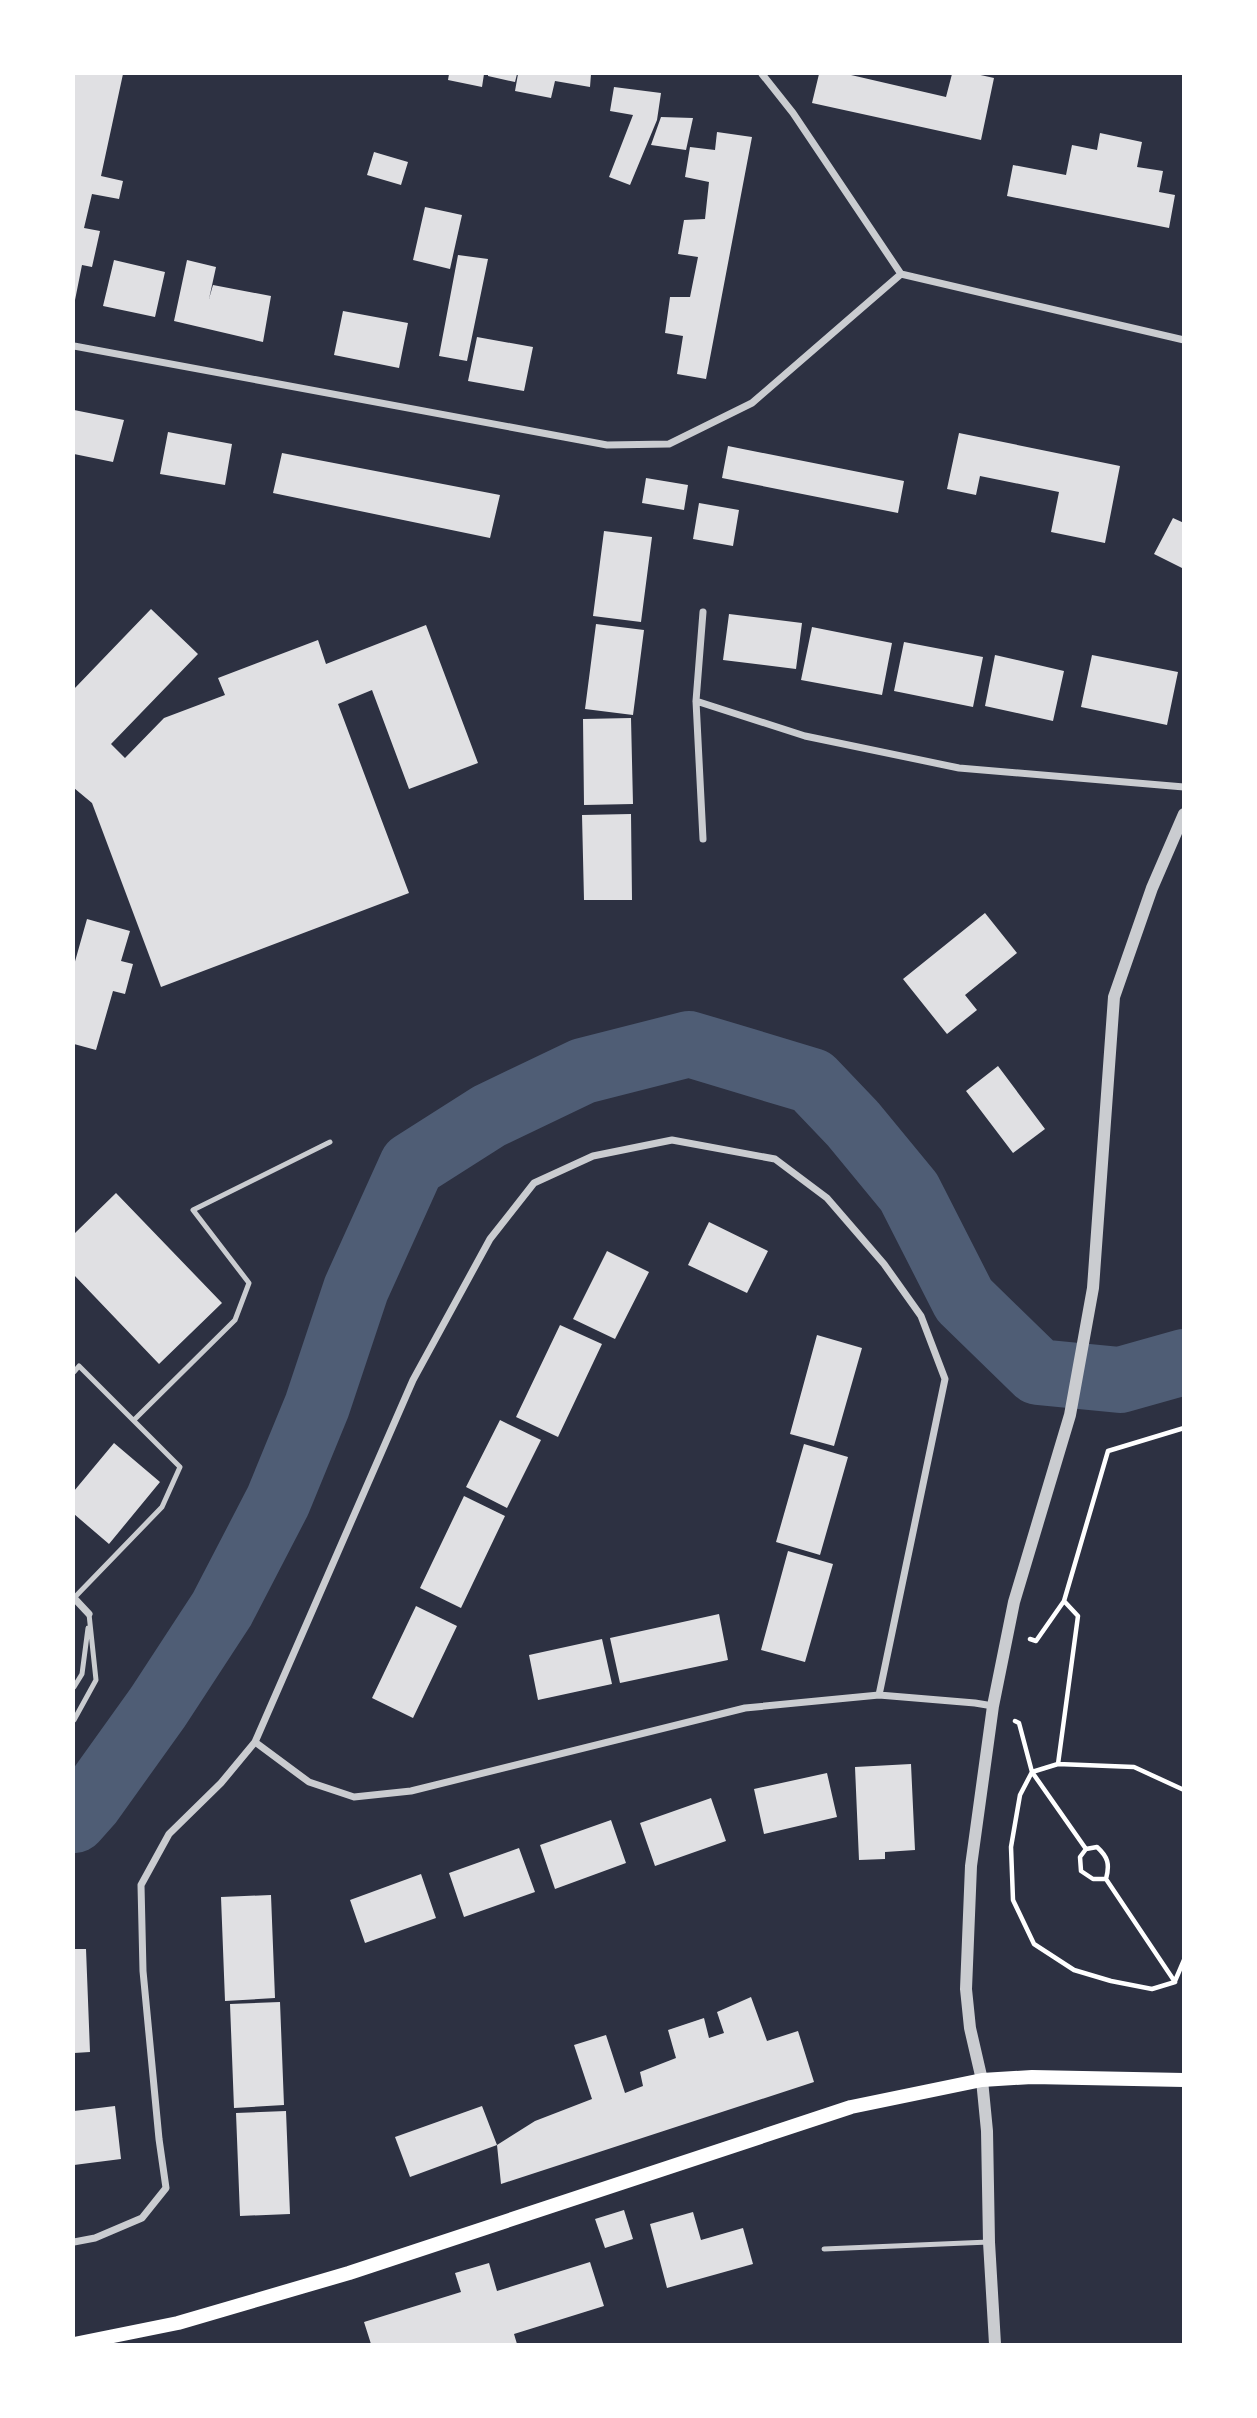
<svg xmlns="http://www.w3.org/2000/svg" width="1257" height="2418" font-family="Barlow,sans-serif">
<style>
.lines{fill:none;stroke-linecap:round;stroke-linejoin:round}
.river{stroke:#4f5d75;stroke-width:66}
.building{fill:#e0e0e3}
.path{stroke:#fff;stroke-width:4.5}
.service{stroke:#caccd0;stroke-width:5}
.minor{stroke:#caccd0;stroke-width:7}
.tertiary{stroke:#caccd0;stroke-width:12}
.secondary{stroke:#fff;stroke-width:14}
</style>
<rect width="100%" height="100%" fill="#2d3142"/>
<g class="lines">
<!-- river -->
<path class="river" d="M74,1820L90,1802L158,1707L222,1609L278,1501L317,1406L356,1289L412,1165L489,1116L583,1071L689,1044L812,1081L853,1124L909,1192L964,1300L1038,1372L1120,1380L1184,1362"/>
</g>
<!-- building -->
<path class="building" d="M75,74H123L101,176L123,181L119,199L92,194L84,228L100,231L92,267L82,265L75,300Z
M449,74H484L482,87L448,80Z
M488,74H517L515,82L488,76Z
M518,74H591L590,87L555,81L551,98L515,91Z
M819,74H852L851,75L946,97L952,74H976L994,78L981,140L812,103Z
M614,87L661,93L657,120L630,185L609,177L633,115L610,111Z
M661,117L693,118L686,150L651,145Z
M717,132L752,137L706,379L677,374L683,336L665,333L670,297H690L698,257L678,254L684,220L705,219L709,182L685,177L690,147L715,150Z
M1100,133L1142,142L1137,167L1163,171L1159,192L1175,195L1169,228L1007,196L1013,165L1066,175L1072,145L1097,150Z
M374,152L408,162L401,185L367,175Z
M425,207L462,215L450,269L413,260Z
M458,255L488,259L467,361L439,356Z
M114,260L165,272L155,317L103,306Z
M187,260L216,267L209,299L213,285L271,296L263,342L174,321Z
M343,311L408,323L399,368L334,355Z
M477,337L533,347L524,391L468,381Z
M74,410L124,420L113,462L74,454Z
M168,432L232,444L225,485L160,474Z
M959,433L1120,466L1105,543L1051,532L1059,492L980,476L976,495L947,489Z
M728,446L904,481L898,513L722,478Z
M282,453L500,495L490,538L273,493Z
M646,478L688,485L684,510L642,503Z
M699,503L739,510L733,546L693,539Z
M1173,518L1184,523V569L1154,554Z
M604,531L652,537L641,622L593,616Z
M151,609L198,654L111,744L125,758L164,718L225,695L218,678L318,640L326,664L426,625L478,763L409,789L372,690L338,704L409,893L161,987L92,803L74,788V689Z
M729,614L802,623L796,669L723,660Z
M596,624L644,630L633,715L585,709Z
M812,627L892,643L882,695L801,680Z
M904,642L983,657L973,707L894,691Z
M995,655L1064,671L1053,721L985,706Z
M1092,655L1178,672L1167,725L1081,707Z
M631,718L633,804L584,805L583,719Z
M631,814L632,900H584L582,815Z
M985,913L1017,953L965,995L977,1010L947,1034L903,979Z
M87,919L130,931L121,961L133,964L125,994L113,991L96,1050L74,1044V965Z
M998,1066L1045,1129L1013,1153L966,1091Z
M116,1193L222,1303L159,1364L74,1275V1234Z
M709,1222L768,1251L747,1293L688,1265Z
M607,1251L649,1272L615,1339L573,1319Z
M560,1325L602,1344L558,1437L516,1417Z
M817,1335L862,1348L834,1446L790,1434Z
M500,1420L541,1440L507,1508L466,1487Z
M114,1443L160,1482L109,1544L74,1514V1491Z
M804,1444L848,1457L820,1555L776,1542Z
M464,1496L505,1516L461,1608L420,1588Z
M788,1551L833,1564L805,1662L761,1650Z
M416,1606L457,1626L413,1718L372,1698Z
M719,1614L728,1660L620,1683L610,1638Z
M602,1639L612,1684L538,1700L529,1655Z
M911,1764L915,1850L885,1852V1859L859,1860L855,1767Z
M827,1773L837,1817L764,1834L754,1789Z
M711,1798L726,1841L655,1866L640,1823Z
M611,1820L626,1863L555,1889L540,1845Z
M519,1848L535,1892L464,1917L449,1873Z
M421,1874L436,1918L365,1943L350,1900Z
M271,1895L275,1998L225,2001L221,1897Z
M74,1949H86L90,2052L74,2053Z
M751,1997L767,2041L798,2031L814,2082L501,2184L497,2145L535,2121L592,2099L574,2045L606,2035L625,2093L643,2086L640,2072L676,2058L668,2030L704,2018L709,2038L724,2033L717,2012Z
M280,2002L284,2105L234,2108L230,2004Z
M115,2106L121,2159L74,2165V2111Z
M482,2106L497,2145L410,2177L395,2137Z
M286,2111L290,2214L240,2216L236,2113Z
M624,2210L633,2239L605,2248L595,2219Z
M693,2212L701,2240L743,2228L753,2264L667,2288L650,2224Z
M590,2262L604,2306L514,2334L517,2344H371L364,2322L461,2292L455,2273L489,2263L497,2291Z"/>
<g class="lines">
<!-- path -->
<path class="path" d="M1030,1639L1036,1641L1064,1601
M1015,1721L1019,1723L1032,1772L1020,1795L1011,1847L1013,1900L1034,1944L1074,1970L1111,1981L1152,1989L1175,1982
M1058,1764L1078,1616L1064,1601L1108,1451L1184,1428
M1086,1849L1097,1847C1108,1857 1110,1864 1106,1879
M1175,1981L1184,1960
M1175,1982L1106,1879H1093L1081,1871L1080,1857L1086,1849L1032,1772L1058,1764L1134,1767L1184,1790"/>
<!-- service -->
<path class="service" d="M74,1372L79,1366L180,1467L162,1507L74,1598
M134,1420L235,1320L249,1283L193,1210L330,1142
M74,1687L82,1674L88,1628
M74,1720L96,1680L89,1614
M824,2249L989,2242"/>
<!-- minor -->
<path class="minor" d="M901,274L1184,340
M74,346L607,445L669,444L752,403L901,274L793,113L762,74
M696,701L805,736L959,768L1184,787
M703,839L696,701L703,612
M74,1598L89,1614
M255,1742L309,1782L354,1797L411,1791L745,1708L879,1695L975,1703L993,1706
M74,2242L95,2238L142,2218L166,2188L159,2139L143,1971L141,1885L169,1834L221,1783L255,1742L413,1380L490,1239L534,1183L593,1156L672,1140L775,1159L827,1198L884,1264L921,1316L945,1379L879,1695"/>
<!-- tertiary -->
<path class="tertiary" d="M995,2344L989,2242L987,2131L982,2080L970,2028L966,1989L971,1866L993,1706L1014,1602L1070,1415L1093,1288L1114,997L1152,888L1184,814"/>
<!-- secondary -->
<path class="secondary" d="M74,2344L178,2323L349,2273L851,2107L982,2080L1032,2077L1184,2080"/>
</g>
<!-- border -->
<rect width="1257" height="2418" fill="none" stroke="#ffffff" stroke-width="150"/>
</svg>
